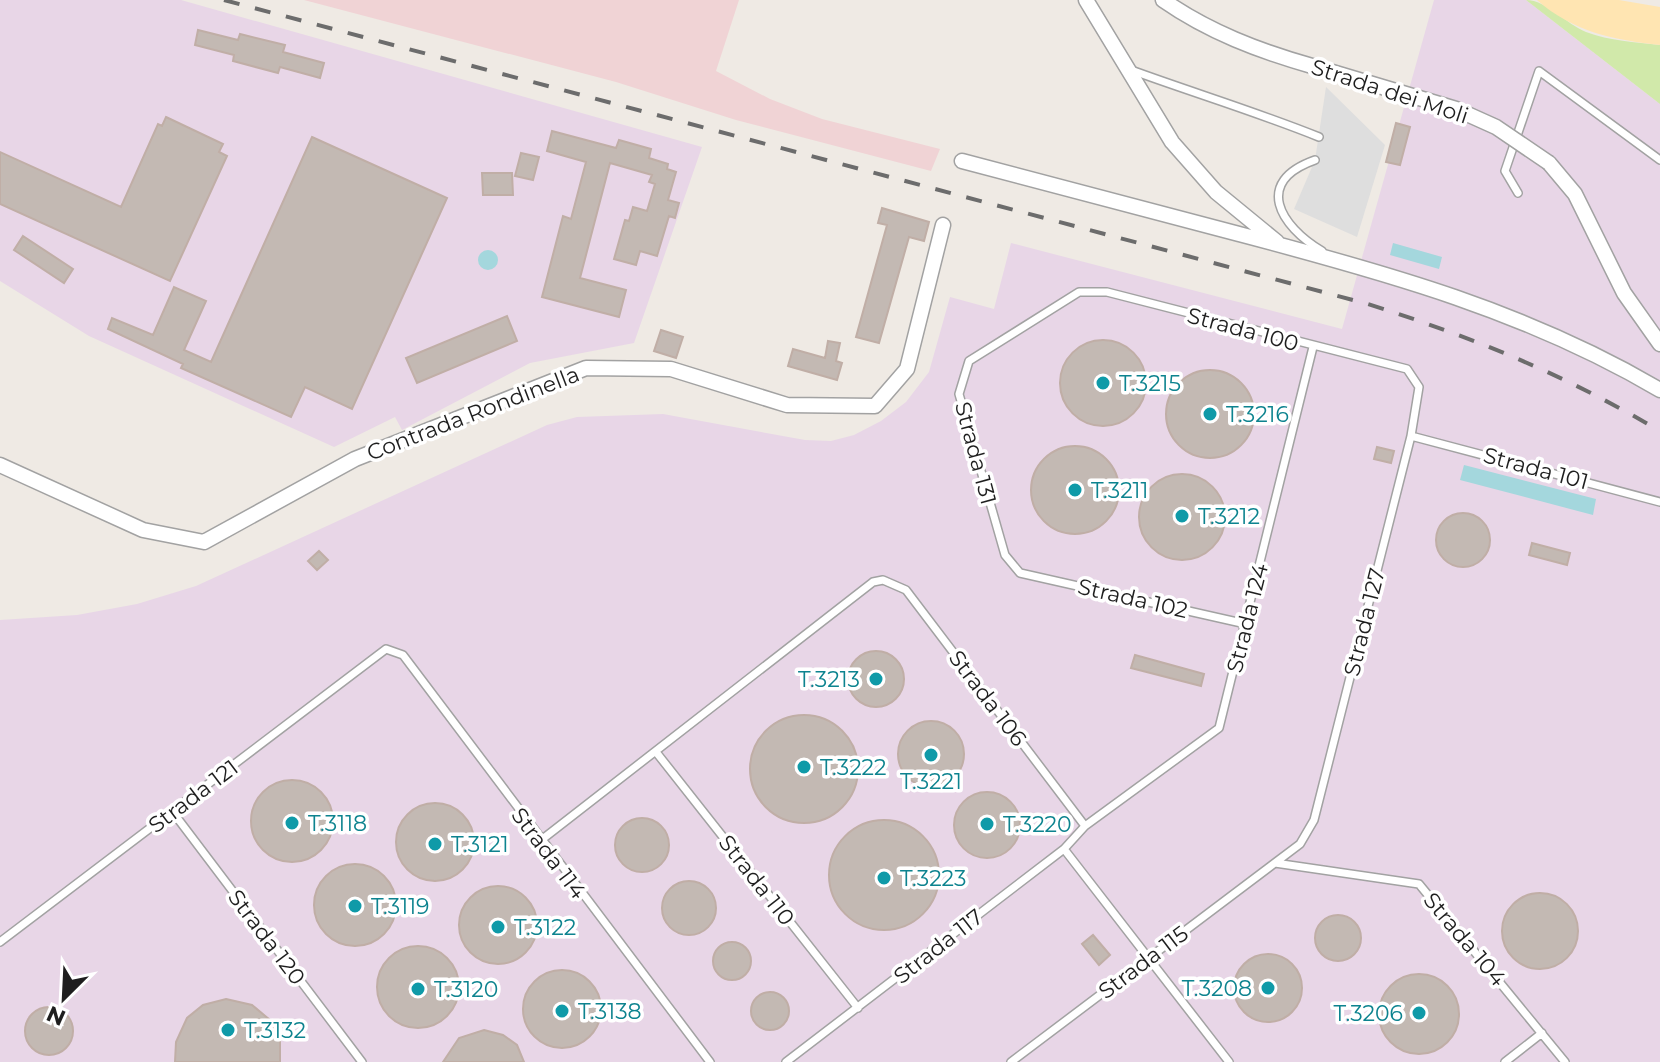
<svg xmlns="http://www.w3.org/2000/svg" width="1660" height="1062" font-family="Montserrat,sans-serif">
<style>
.commercial{fill:#f0d3d5}
.industrial{fill:#e8d6e7}
.grass{fill:#d1e9aa}
.sand{fill:#ffe5b2}
.parking{fill:#dedede}
.water{fill:#a4d7dd}
.building{fill:#c3b9b3;stroke:#c0aea6;stroke-width:2}
.lines{fill:none;stroke-linecap:round;stroke-linejoin:round}
.service-casing{stroke:#a2a2a2;stroke-width:10}
.minor-casing{stroke:#a2a2a2;stroke-width:17}
.service{stroke:#fff;stroke-width:7}
.minor{stroke:#fff;stroke-width:14}
.rail{stroke:#6c6c6c;stroke-width:4;stroke-dasharray:16 16;stroke-linecap:butt}
.minor-bridge-casing{stroke:#a2a2a2;stroke-width:17;stroke-linecap:butt}
.minor-bridge{stroke:#fff;stroke-width:14}
.culture-dot{fill:#0f9aa8;stroke:#fff;stroke-width:3}
.labels{text-anchor:middle;stroke-width:7;stroke-linejoin:round;paint-order:stroke}
.street-label{font-size:22px;fill:#1e1e1e;stroke:#fff}
.culture-label{font-size:22px;fill:#0d838f;stroke:#fff;text-anchor:start}
</style>
<rect width="100%" height="100%" fill="#efeae4"/>
<!-- commercial -->
<path class="commercial" d="M304,0H739L716,71L770,99L822,119L940,149L931,171L736,120L616,82Z"/>
<!-- industrial -->
<path class="industrial" d="M0,0H181L702,147L634,343L530,363L402,430L395,417L334,447L89,336L0,281Z
M1434,0H1526L1660,104V1062H0V620L77,615L137,604L196,586L547,425L577,417L663,414L805,440L831,441L854,435L881,421L906,402L929,372L950,297L994,309L1011,243L1342,329Z"/>
<!-- grass -->
<path class="grass" d="M1526,0C1547,0 1566,24 1586,32C1610,41 1635,42 1660,45V104Z"/>
<!-- sand -->
<path class="sand" d="M1537,0H1619L1660,7V45C1614,40 1573,32 1537,0Z"/>
<!-- parking -->
<path class="parking" d="M1326,87L1385,145L1357,237L1294,209L1315,160Z"/>
<!-- water -->
<path class="water" d="M1393,243L1442,257L1439,269L1390,255Z
M478 260a10 10 0 1 1 20 0a10 10 0 1 1-20 0Z
M1464,465L1596,499L1593,515L1460,480Z"/>
<!-- building -->
<path class="building" d="M198,30L238,40L240,34L285,45L283,52L324,63L320,78L280,67L278,73L233,61L234,55L195,45Z
M166,117L223,144L219,152L227,156L170,281L0,204V152L121,207L158,124L162,126Z
M1396,123L1410,127L1400,165L1386,162Z
M552,131L616,148L619,140L651,149L649,158L668,164L667,169L676,172L668,200L679,203L675,218L669,216L657,256L640,251L636,265L614,259L625,220L629,221L633,207L647,211L655,184L649,182L652,175L610,163L580,278L626,290L619,317L542,297L563,216L571,219L586,162L547,151Z
M312,137L447,198L352,409L305,387L291,417L181,368L183,364L108,329L112,318L153,335L174,287L206,301L184,350L211,362Z
M521,153L539,157L533,180L515,176Z
M482,173H512L513,195H483Z
M882,208L929,222L924,241L909,237L879,343L856,337L887,225L878,223Z
M23,236L73,269L64,283L14,250Z
M507,316L517,341L417,383L406,358Z
M661,330L683,337L676,358L654,351Z
M1060 383a43 43 0 1 1 86 0a43 43 0 1 1-86 0Z
M828,341L840,343L836,361L842,363L837,380L788,366L793,349L825,358Z
M1166 414a44 44 0 1 1 88 0a44 44 0 1 1-88 0Z
M1031 490a44 44 0 1 1 88 0a44 44 0 1 1-88 0Z
M1377,447L1394,451L1391,463L1374,459Z
M1139 517a43 43 0 1 1 86 0a43 43 0 1 1-86 0Z
M1436 540a27 27 0 1 1 54 0a27 27 0 1 1-54 0Z
M1532,543L1570,553L1567,565L1529,555Z
M319,551L328,560L317,570L308,561Z
M848 679a28 28 0 1 1 56 0a28 28 0 1 1-56 0Z
M1135,655L1204,674L1201,686L1131,668Z
M750 769a54 54 0 1 1 108 0a54 54 0 1 1-108 0Z
M898 754a33 33 0 1 1 66 0a33 33 0 1 1-66 0Z
M251 821a41 41 0 1 1 82 0a41 41 0 1 1-82 0Z
M954 825a33 33 0 1 1 66 0a33 33 0 1 1-66 0Z
M396 842a39 39 0 1 1 78 0a39 39 0 1 1-78 0Z
M615 845a27 27 0 1 1 54 0a27 27 0 1 1-54 0Z
M829 875a55 55 0 1 1 110 0a55 55 0 1 1-110 0Z
M314 905a41 41 0 1 1 82 0a41 41 0 1 1-82 0Z
M662 908a27 27 0 1 1 54 0a27 27 0 1 1-54 0Z
M459 925a39 39 0 1 1 78 0a39 39 0 1 1-78 0Z
M1502 931a38 38 0 1 1 76 0a38 38 0 1 1-76 0Z
M1315 938a23 23 0 1 1 46 0a23 23 0 1 1-46 0Z
M1093,935L1110,955L1099,965L1082,944Z
M713 961a19 19 0 1 1 38 0a19 19 0 1 1-38 0Z
M377 987a41 41 0 1 1 82 0a41 41 0 1 1-82 0Z
M1234 988a34 34 0 1 1 68 0a34 34 0 1 1-68 0Z
M523 1009a39 39 0 1 1 78 0a39 39 0 1 1-78 0Z
M1379 1014a40 40 0 1 1 80 0a40 40 0 1 1-80 0Z
M751 1011a19 19 0 1 1 38 0a19 19 0 1 1-38 0Z
M226,999L252,1005L270,1020L280,1041V1062H175L176,1042L187,1018L203,1005Z
M25 1031a24 24 0 1 1 48 0a24 24 0 1 1-48 0Z
M484,1030L503,1035L517,1045L524,1062H443L459,1038Z"/>
<g class="lines">
<defs>
<path id="service" d="M1131,70C1194,93 1257,112 1319,137
M1315,160C1253,182 1280,226 1322,251
M1518,193L1505,171L1539,71L1660,160
M1411,436L1660,502
M656,752L858,1008
M172,811L362,1062
M540,841L873,582L883,580L906,590L1085,826
M1064,849L1229,1062
M1275,863L1419,884L1565,1062
M0,942L386,649L403,655L710,1062
M786,1062L1064,849L1085,826L1219,728L1313,347
M1011,1062L1300,844L1314,820L1411,436L1419,387L1407,369L1107,292H1079L969,361L959,394L1005,555L1020,573L1246,624
M1505,1062L1542,1033"/>
<path id="minor" d="M1086,0L1172,142L1216,192L1277,242
M1163,0C1209,32 1259,51 1312,66
M962,161C1055,186 1147,210 1239,234C1387,273 1528,312 1660,390
M1549,163L1575,194L1624,293L1660,344
M0,465L143,530L204,542L355,459L586,368L671,369L787,405L875,406L907,369L943,225"/>
</defs>
<!-- service casing -->
<use href="#service" class="service-casing"/>
<!-- minor casing -->
<use href="#minor" class="minor-casing"/>
<!-- service -->
<use href="#service" class="service"/>
<!-- minor -->
<use href="#minor" class="minor"/>
<!-- rail -->
<path class="rail" d="M224,0L1368,304C1477,339 1561,373 1660,431"/>
<defs>
<path id="minor-bridge" d="M1312,66L1456,109L1496,127L1549,163"/>
</defs>
<!-- minor-bridge casing -->
<use href="#minor-bridge" class="minor-bridge-casing"/>
<!-- minor-bridge -->
<use href="#minor-bridge" class="minor-bridge"/>
</g>
<!-- markers -->
<g class="culture-dot">
<circle cx="1103" cy="383" r="8"/>
<circle cx="1210" cy="414" r="8"/>
<circle cx="1075" cy="490" r="8"/>
<circle cx="1182" cy="516" r="8"/>
<circle cx="876" cy="679" r="8"/>
<circle cx="931" cy="755" r="8"/>
<circle cx="804" cy="767" r="8"/>
<circle cx="292" cy="823" r="8"/>
<circle cx="987" cy="824" r="8"/>
<circle cx="435" cy="844" r="8"/>
<circle cx="884" cy="878" r="8"/>
<circle cx="355" cy="906" r="8"/>
<circle cx="498" cy="927" r="8"/>
<circle cx="1268" cy="988" r="8"/>
<circle cx="418" cy="989" r="8"/>
<circle cx="562" cy="1011" r="8"/>
<circle cx="1419" cy="1013" r="8"/>
<circle cx="228" cy="1030" r="8"/>
</g>
<g class="labels">
<!-- street labels -->
<g class="street-label">
<text transform="translate(1390 91) rotate(18)" y="8">Strada dei Moli</text>
<text transform="translate(1243 329) rotate(15)" y="8">Strada 100</text>
<text transform="translate(473 413) rotate(-21)" y="8">Contrada Rondinella</text>
<text transform="translate(976 453) rotate(75)" y="8">Strada 131</text>
<text transform="translate(1536 468) rotate(15)" y="8">Strada 101</text>
<text transform="translate(1133 598) rotate(13)" y="8">Strada 102</text>
<text transform="translate(1247 618) rotate(-76)" y="8">Strada 124</text>
<text transform="translate(1364 622) rotate(-76)" y="8">Strada 127</text>
<text transform="translate(988 698) rotate(53)" y="8">Strada 106</text>
<text transform="translate(193 796) rotate(-37)" y="8">Strada 121</text>
<text transform="translate(549 853) rotate(53)" y="8">Strada 114</text>
<text transform="translate(757 880) rotate(52)" y="8">Strada 110</text>
<text transform="translate(267 937) rotate(53)" y="8">Strada 120</text>
<text transform="translate(1465 939) rotate(50)" y="8">Strada 104</text>
<text transform="translate(938 946) rotate(-38)" y="8">Strada 117</text>
<text transform="translate(1143 962) rotate(-37)" y="8">Strada 115</text>
</g>
<!-- culture labels -->
<g class="culture-label">
<text x="1119" y="391">T.3215</text>
<text x="1226" y="422">T.3216</text>
<text x="1091" y="498">T.3211</text>
<text x="1198" y="524">T.3212</text>
<text x="860" y="687" text-anchor="end">T.3213</text>
<text x="820" y="775">T.3222</text>
<text x="931" y="789" text-anchor="middle">T.3221</text>
<text x="308" y="831">T.3118</text>
<text x="1003" y="832">T.3220</text>
<text x="451" y="852">T.3121</text>
<text x="900" y="886">T.3223</text>
<text x="371" y="914">T.3119</text>
<text x="514" y="935">T.3122</text>
<text x="1252" y="996" text-anchor="end">T.3208</text>
<text x="434" y="997">T.3120</text>
<text x="578" y="1019">T.3138</text>
<text x="1403" y="1021" text-anchor="end">T.3206</text>
<text x="244" y="1038">T.3132</text>
</g>
</g>
<!-- north arrow -->
<g transform="translate(64 998) rotate(204)" stroke="#ffffff" stroke-width="6" paint-order="stroke">
<path d="M0-6L14 30L0 20L-14 30Z" fill="#1e1e1e"/>
<text y="-12" font-size="22" font-weight="bold" text-anchor="middle" fill="#1e1e1e">N</text>
</g>
</svg>
